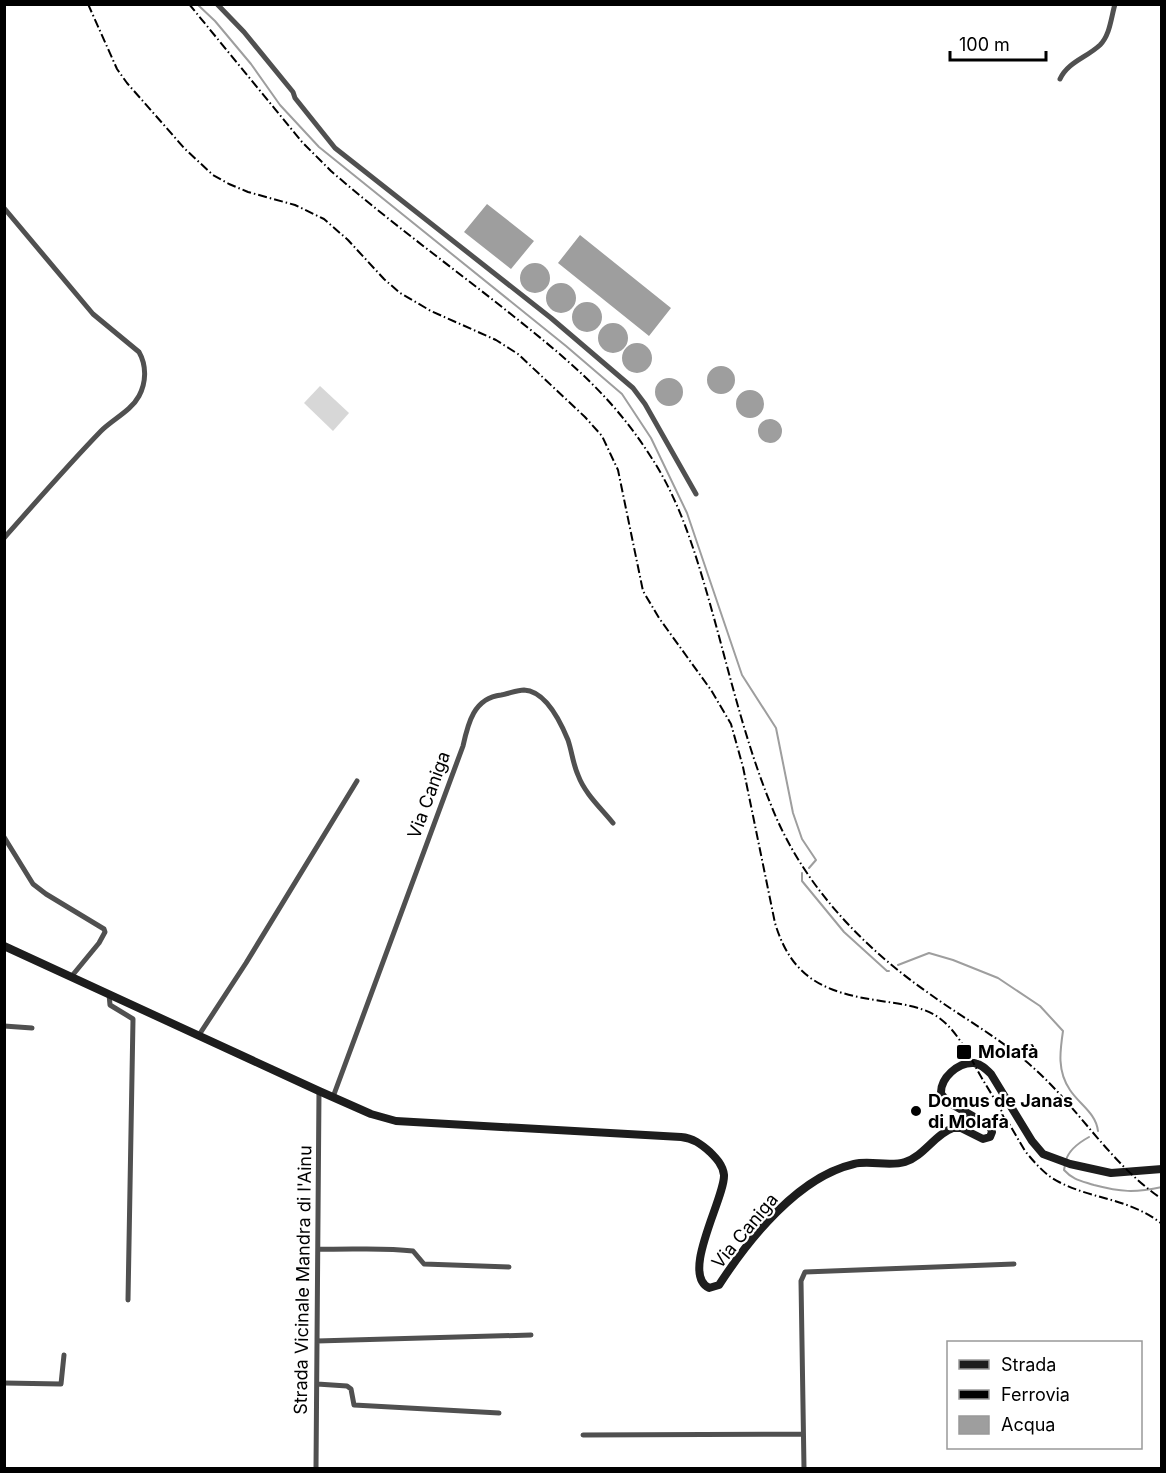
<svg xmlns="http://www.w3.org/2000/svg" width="1166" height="1473" font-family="Inter,sans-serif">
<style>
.green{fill:#d7d7d7}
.water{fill:#9e9e9e}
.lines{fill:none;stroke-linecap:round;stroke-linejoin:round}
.stream{stroke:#9e9e9e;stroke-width:2}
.street{stroke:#505050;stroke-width:5}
.secondary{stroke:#1d1d1d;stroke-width:8}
.rail{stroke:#000;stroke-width:2;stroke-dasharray:9 3 1.5 3;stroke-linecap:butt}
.poi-dot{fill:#000;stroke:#fff;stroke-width:2}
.labels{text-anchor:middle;stroke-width:4.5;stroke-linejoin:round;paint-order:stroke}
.street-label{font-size:18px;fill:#000;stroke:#fff}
.poi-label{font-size:18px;font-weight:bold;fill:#000;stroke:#fff;text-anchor:start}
</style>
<rect width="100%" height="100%" fill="#fff"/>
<!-- green -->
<path class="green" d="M320,386L349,413L333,431L304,403Z"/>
<!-- water -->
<path class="water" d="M487,204L534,241L511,269L464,232Z
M580,235L671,308L649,336L558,263Z
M520 278a15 15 0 1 1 30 0a15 15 0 1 1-30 0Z
M546 298a15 15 0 1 1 30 0a15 15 0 1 1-30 0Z
M572 317a15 15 0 1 1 30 0a15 15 0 1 1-30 0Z
M598 338a15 15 0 1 1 30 0a15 15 0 1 1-30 0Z
M622 358a15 15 0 1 1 30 0a15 15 0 1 1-30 0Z
M707 380a14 14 0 1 1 28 0a14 14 0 1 1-28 0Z
M655 392a14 14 0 1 1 28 0a14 14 0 1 1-28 0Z
M736 404a14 14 0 1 1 28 0a14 14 0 1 1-28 0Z
M758 431a12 12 0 1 1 24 0a12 12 0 1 1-24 0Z"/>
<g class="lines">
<!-- stream -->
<path class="stream" d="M197,4L215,21L251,64L280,105L319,147L566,346L622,394L651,438L687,513L742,675L776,728L793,813L802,839L816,860L809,868
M802,873V881L844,932L887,971H889
M898,965L929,953L953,960L998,978L1040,1006L1063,1031C1060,1051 1057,1071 1070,1090C1079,1104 1096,1113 1098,1131
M1066,1160C1069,1150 1080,1142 1089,1137
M1065,1165L1064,1170C1073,1180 1082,1181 1094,1185C1121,1192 1134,1193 1162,1187"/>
<!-- street -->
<path class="street" d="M217,4L244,32L293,92L295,98L335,148L551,318L633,388L645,404L696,494
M1060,79C1068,62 1086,58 1100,45C1110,35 1111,18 1115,4
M4,208L93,314L139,352C147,366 146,383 139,396C131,411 113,419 101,431C68,465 36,502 4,538
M4,837L33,884L46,894L104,929L105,932L99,943L71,977
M109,994L110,1005L133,1019L128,1300
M4,1026L32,1028
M199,1035L246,963L357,781
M333,1097L463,746C468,723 474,698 501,695C508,694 517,690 524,690C546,691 561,723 568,740C572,752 573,764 578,775C585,794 601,808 613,823
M318,1249C350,1250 381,1247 413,1251L424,1264L509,1267
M317,1341L531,1335
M4,1383L61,1384L64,1355
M317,1384L347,1386L351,1389L354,1405L499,1413
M583,1435L803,1434
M316,1468L319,1091
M804,1468L801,1281L805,1272L1014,1264"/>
<!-- secondary -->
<path class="secondary" d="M4,946L319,1091L371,1114L396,1121L681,1137C693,1138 701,1144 710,1152C716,1158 723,1165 724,1175C725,1198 680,1274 709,1288L719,1285C749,1239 798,1177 854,1164C870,1160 889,1167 905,1162C924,1156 935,1134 953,1128H961L983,1139L990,1137L992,1132L990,1126L948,1102L941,1094C940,1078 958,1062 974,1063C981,1064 986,1069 991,1074L1032,1141L1043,1154L1070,1164L1111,1173L1162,1169"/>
<!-- rail -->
<path class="rail" d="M88,4L117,69L127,83L185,149L213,175L229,184L248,192L295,205L324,219L348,240L384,279L400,293L431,311L496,340L518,354L585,417L602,436L618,470L643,591L659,618L711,690L731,724L743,767L775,923C792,980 827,993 881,1001C901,1004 921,1006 938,1017C959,1032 970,1058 983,1080C997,1103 1011,1127 1025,1151C1035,1163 1045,1175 1059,1182C1094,1200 1129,1198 1162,1224
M189,4L302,142L331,171C386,219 445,262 502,307C562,355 609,391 651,457C676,495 691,539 704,583C726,657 742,734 771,805C801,882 860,945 927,992C964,1019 1004,1040 1038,1072C1081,1112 1112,1165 1162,1199"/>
</g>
<!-- markers -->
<g class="poi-dot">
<rect x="956" y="1044" width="16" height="16" rx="3"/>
<circle cx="916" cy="1111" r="6"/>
</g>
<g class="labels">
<!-- street labels -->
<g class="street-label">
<text transform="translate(429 795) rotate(-70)" y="6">Via Caniga</text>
<text transform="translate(745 1231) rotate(-50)" y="6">Via Caniga</text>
<text transform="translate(303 1280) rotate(-89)" y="6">Strada Vicinale Mandra di l'Ainu</text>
</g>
<!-- poi labels -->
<g class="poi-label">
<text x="978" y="1058">Molafà</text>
<text x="928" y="1107">Domus de Janas<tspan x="928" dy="21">di Molafà</tspan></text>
</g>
</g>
<!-- border -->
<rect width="1166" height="1473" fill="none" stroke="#000000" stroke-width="12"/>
<!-- legend -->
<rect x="947" y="1341" width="195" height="108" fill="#ffffff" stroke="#999999" stroke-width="1.5"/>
<rect x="959" y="1360" width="30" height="9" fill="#1d1d1d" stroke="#999999" stroke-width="1.5"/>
<text x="1001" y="1371" font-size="18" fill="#000000">Strada</text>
<rect x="959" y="1390" width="30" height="9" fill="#000000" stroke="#999999" stroke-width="1.5"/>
<text x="1001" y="1401" font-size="18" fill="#000000">Ferrovia</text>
<rect x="959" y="1416" width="30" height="18" fill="#9e9e9e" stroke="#999999" stroke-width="1.5"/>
<text x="1001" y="1431" font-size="18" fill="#000000">Acqua</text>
<!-- scale -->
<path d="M950 51v9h96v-9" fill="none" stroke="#000000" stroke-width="3"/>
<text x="959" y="51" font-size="18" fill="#000000" stroke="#ffffff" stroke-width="4.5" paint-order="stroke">100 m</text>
</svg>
